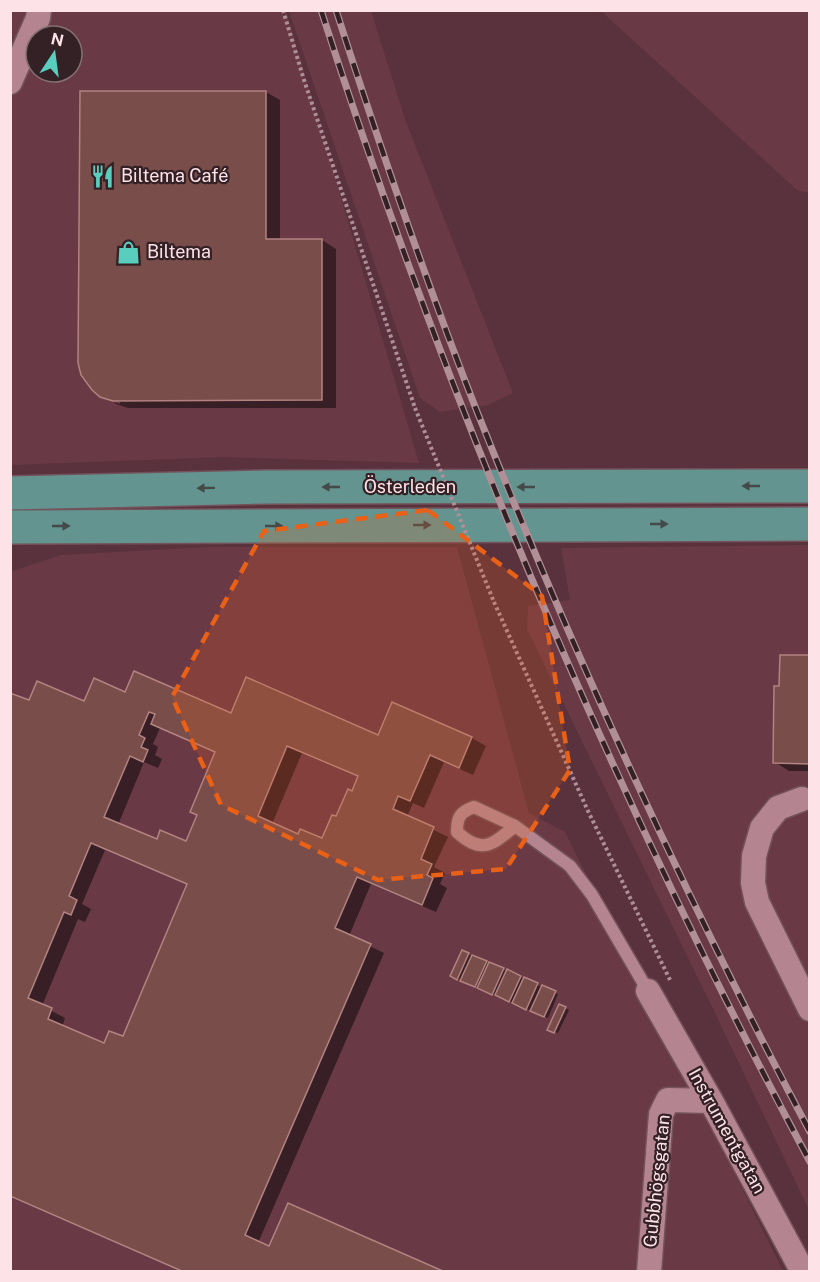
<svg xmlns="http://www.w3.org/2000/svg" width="820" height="1282" font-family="'Public Sans',sans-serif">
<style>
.built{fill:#693946;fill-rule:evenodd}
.shadow{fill:#0007;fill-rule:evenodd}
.building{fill:#784d4a;stroke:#b28380;stroke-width:1.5;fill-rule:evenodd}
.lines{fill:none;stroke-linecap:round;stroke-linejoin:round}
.lane-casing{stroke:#73525b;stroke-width:15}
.street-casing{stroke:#73525b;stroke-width:27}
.primary-casing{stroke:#73525b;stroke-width:36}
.path{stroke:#af8f97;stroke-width:4;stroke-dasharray:3 3;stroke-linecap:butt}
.lane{stroke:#b48590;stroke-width:12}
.street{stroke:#b48590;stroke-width:24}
.primary{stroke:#639490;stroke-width:33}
.rail-casing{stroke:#b08f97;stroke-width:7}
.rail{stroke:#332125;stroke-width:4.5;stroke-dasharray:14;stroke-linecap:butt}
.path-bridge{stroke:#af8f97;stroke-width:4;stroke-dasharray:3 3;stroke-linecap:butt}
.oneway{fill:#44494a}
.marked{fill:#e96017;fill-opacity:0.2;stroke:#e96017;stroke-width:4.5;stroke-dasharray:12 8;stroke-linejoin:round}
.labels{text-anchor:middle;stroke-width:4.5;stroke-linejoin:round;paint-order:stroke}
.poi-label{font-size:18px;fill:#fde3e8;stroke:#332125;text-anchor:start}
.street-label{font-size:18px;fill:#fde3e8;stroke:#332125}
</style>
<rect width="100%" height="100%" fill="#5a323d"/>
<!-- built -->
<path class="built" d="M10,11H286L419,463L224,457L11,465ZM36,36H72V72H36Z
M289,11H371L406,122L513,393L488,405L440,412L420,398Z
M601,11H809V193L797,190Z
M809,545V1210L716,1015L527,629L528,606L570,600L561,548Z
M209,547H457L529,813L565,832L783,1271H11L10,572L61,555Z"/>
<!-- shadow -->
<path class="shadow" d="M266,92L280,100V241L322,240L336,249V408H128L116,404L113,402L120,404V402L101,395Z
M810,656V771H789L775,762Z
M10,694L30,702L84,703L126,694L232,715L379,736L393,704L472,738L486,746L473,775L444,762L424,808L413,803L407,817L448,837L434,867L445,873L440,884L447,888L436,912L371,884L349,936L384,953L258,1243L270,1248L442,1272H183L10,1197ZM160,728L216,753L198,815L187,843L157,841L118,825L144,762L158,768L162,759L155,755L158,747L153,744ZM302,753L359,777L353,793L323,840L299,836L272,824ZM105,850L188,885L124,1038L105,1045L62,1027L65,1018L42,1006L78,919L85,922L91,909L82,904Z
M463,952L558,994L548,1018L452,976Z
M560,1005L569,1010L558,1033L549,1029Z"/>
<!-- building -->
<path class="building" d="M80,91H266V239H322V400L113,401L100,397L92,390L81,375L78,363Z
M780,655H810V764L773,763L774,686H779Z
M134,671L231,713L246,677L378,735L392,702L472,737L459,768L430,755L410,801L398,796L393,809L434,827L421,859L432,864L427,875L433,878L422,905L357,877L335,928L371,944L245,1235L269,1246L288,1203L445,1272H184L10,1196V693L29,700L37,681L84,701L94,678L125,692ZM149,712L155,714L151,724L215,752L190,812L197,815L186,841L160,830L157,839L104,817L130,756L143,762L148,750L141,747L145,738L139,735ZM287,746L358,776L352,791L348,789L336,816L332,815L322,838L300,829L298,834L258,816ZM91,843L187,884L123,1036L109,1031L104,1043L48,1019L52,1008L28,998L64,912L71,915L77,900L69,896Z
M462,950L469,953L457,980L450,976Z
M472,955L487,961L475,987L460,981Z
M489,962L504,968L492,995L477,988Z
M507,969L521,976L509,1002L495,995Z
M524,977L538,983L526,1010L512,1003Z
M542,985L556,991L544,1017L530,1011Z
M559,1004L566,1007L554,1033L547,1030Z"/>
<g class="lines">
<defs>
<path id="lane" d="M515,826L474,807C460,812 457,817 457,832C482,855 492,845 515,826L570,866L592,895L648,991"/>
<path id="street" d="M10,82L38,18L39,10
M802,799L778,808L762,828L754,856L753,883L757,902L810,1009
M648,991L711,1101L803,1272
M649,1272L661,1114L668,1100L711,1101"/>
<path id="primary" d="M10,493L265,487L810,486
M10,527L810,524"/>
</defs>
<!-- lane casing -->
<use href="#lane" class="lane-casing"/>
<!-- street casing -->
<use href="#street" class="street-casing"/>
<!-- primary casing -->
<use href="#primary" class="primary-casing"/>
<!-- path -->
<path class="path" d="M283,10L304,80L415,408
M494,602L588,811L671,982"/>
<!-- lane -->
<use href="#lane" class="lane"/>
<!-- street -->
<use href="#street" class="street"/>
<!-- primary -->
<use href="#primary" class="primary"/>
<defs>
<path id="rail" d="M321,10C449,408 613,794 810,1162
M336,10C379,144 425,279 476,409C574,656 686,898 810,1132"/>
</defs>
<!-- rail casing -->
<use href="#rail" class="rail-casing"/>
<!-- rail -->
<use href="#rail" class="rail"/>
<!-- path-bridge -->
<path class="path-bridge" d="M415,408L494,602"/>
</g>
<!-- one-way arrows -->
<defs><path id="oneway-solid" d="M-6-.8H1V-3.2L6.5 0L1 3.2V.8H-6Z" transform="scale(1.5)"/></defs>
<g class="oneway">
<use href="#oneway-solid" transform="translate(751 486) rotate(180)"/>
<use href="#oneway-solid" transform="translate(331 487) rotate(180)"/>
<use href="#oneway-solid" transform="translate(526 487) rotate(180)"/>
<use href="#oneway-solid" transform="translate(206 488) rotate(179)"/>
<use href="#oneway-solid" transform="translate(659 524)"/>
<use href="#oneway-solid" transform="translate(422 525)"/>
<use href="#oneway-solid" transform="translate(61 526)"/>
<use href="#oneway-solid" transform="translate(274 526)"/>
</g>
<!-- marked area -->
<path class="marked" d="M428,510L542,596L570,770L506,869L378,880L221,805L172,697L264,531Z"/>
<!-- icons -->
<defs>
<symbol id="restaurant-bare" viewBox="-9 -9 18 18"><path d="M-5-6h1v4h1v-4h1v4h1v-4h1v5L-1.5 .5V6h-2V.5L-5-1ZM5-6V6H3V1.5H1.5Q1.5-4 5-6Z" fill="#59cebe" stroke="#332125" stroke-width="2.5" paint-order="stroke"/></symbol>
<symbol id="shop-bare" viewBox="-9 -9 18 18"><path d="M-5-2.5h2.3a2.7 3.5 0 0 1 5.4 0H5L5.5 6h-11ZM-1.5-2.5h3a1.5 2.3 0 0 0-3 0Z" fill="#59cebe" stroke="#332125" stroke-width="2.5" paint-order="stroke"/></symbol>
</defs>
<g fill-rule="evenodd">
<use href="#restaurant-bare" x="86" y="160" width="33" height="33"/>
<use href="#shop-bare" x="112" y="236" width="33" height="33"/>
</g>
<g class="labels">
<!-- poi labels -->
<g class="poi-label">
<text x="121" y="182">Biltema Café</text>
<text x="147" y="258">Biltema</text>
</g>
<!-- street labels -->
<g class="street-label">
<text x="410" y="493">Österleden</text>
<text transform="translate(727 1131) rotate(61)" y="6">Instrumentgatan</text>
<text transform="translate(657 1181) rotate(-84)" y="6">Gubbhögsgatan</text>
</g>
</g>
<!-- border -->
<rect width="820" height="1282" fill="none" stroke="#fde3e8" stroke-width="24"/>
<!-- north arrow -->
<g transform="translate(54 54) rotate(13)"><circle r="28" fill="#332125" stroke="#846f73" stroke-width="1.5"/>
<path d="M0-4.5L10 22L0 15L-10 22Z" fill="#59cebe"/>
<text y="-9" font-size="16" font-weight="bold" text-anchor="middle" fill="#fde3e8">N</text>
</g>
</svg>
